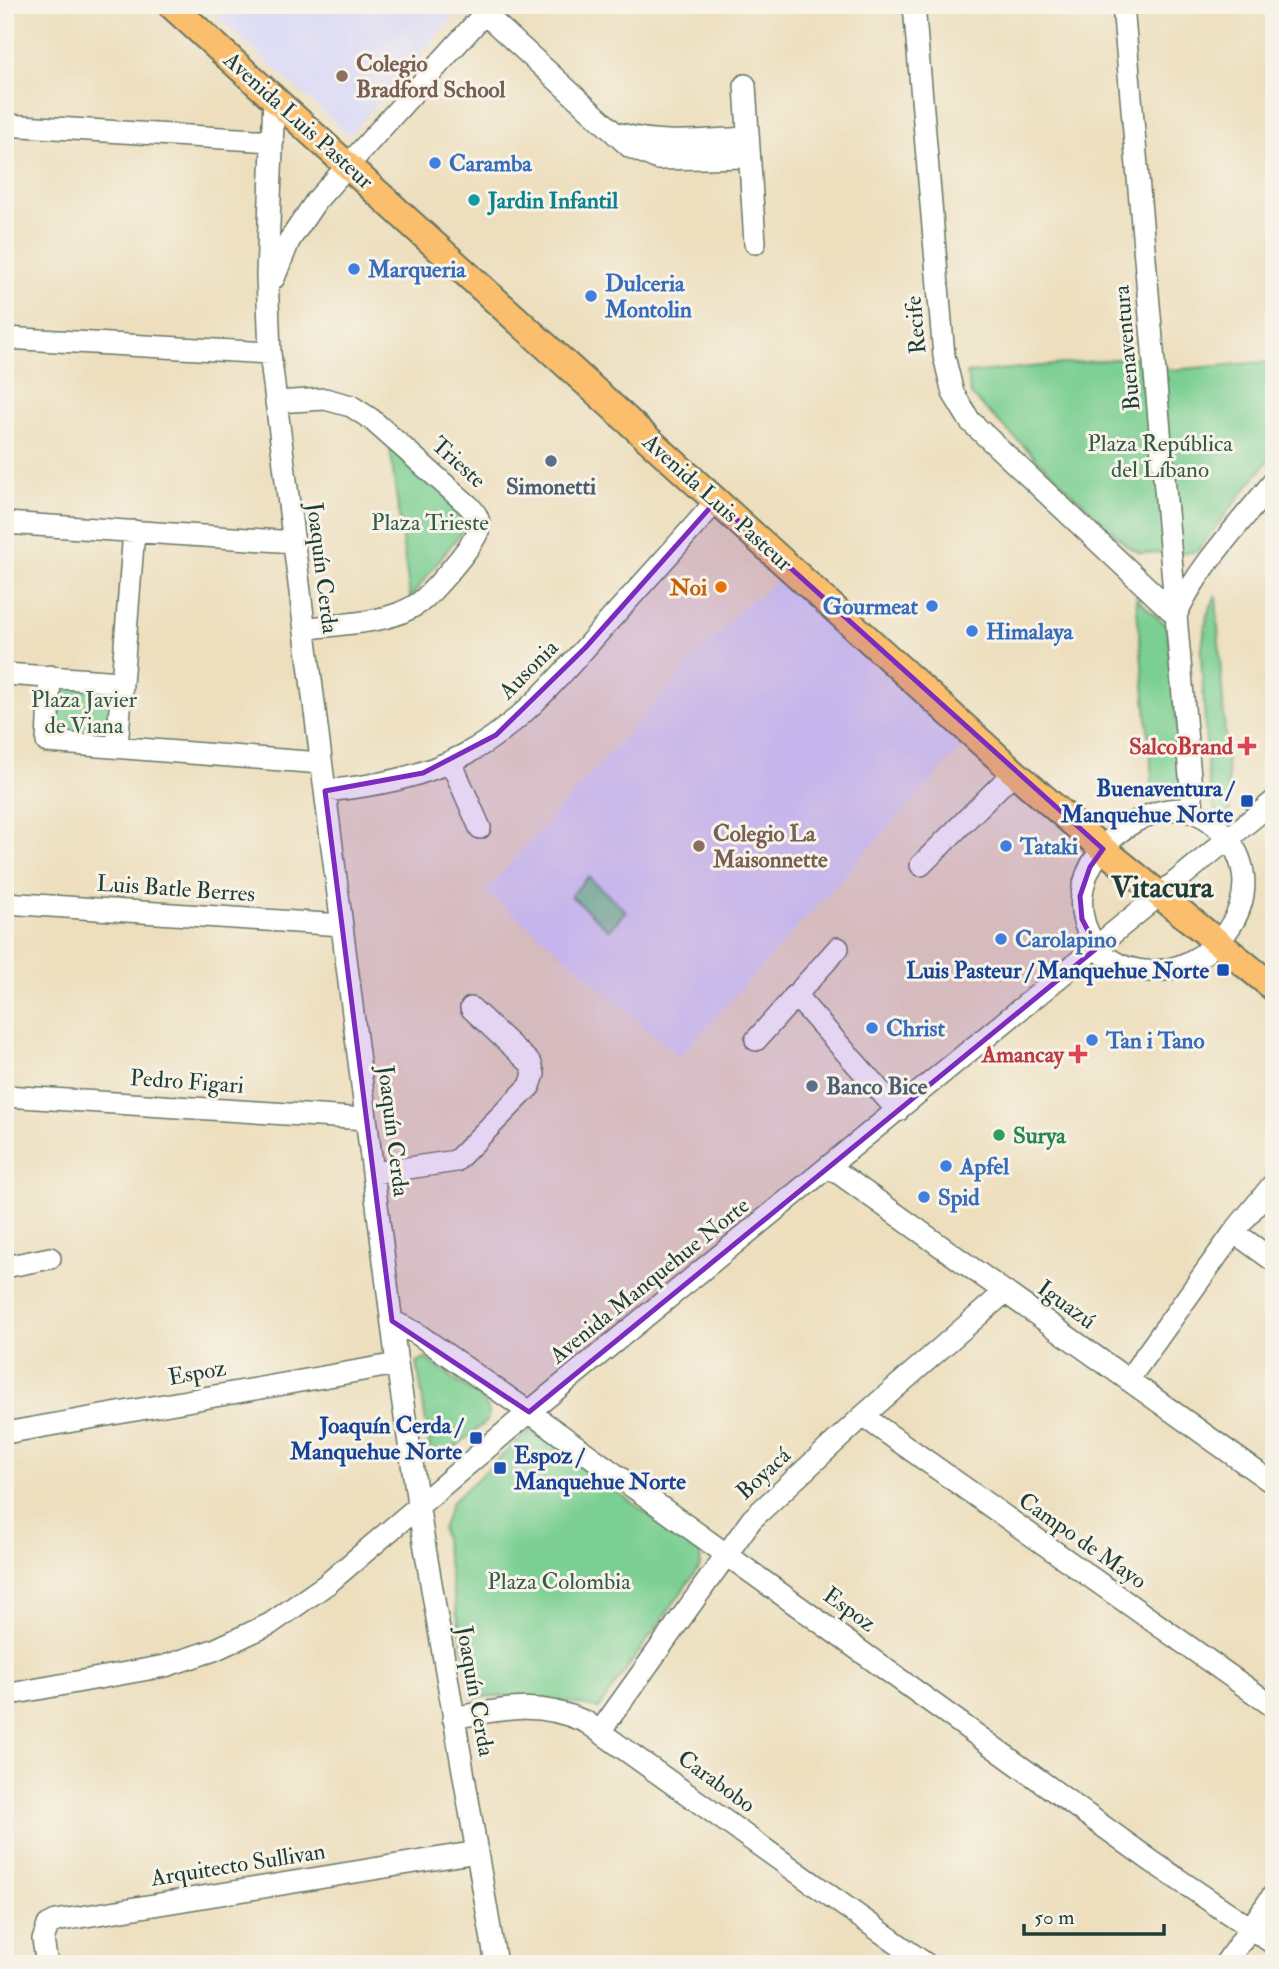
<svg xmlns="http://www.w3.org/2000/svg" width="1279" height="1969" font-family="'IM FELL Double Pica',serif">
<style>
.built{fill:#d7d7f8}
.green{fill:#7bcf92;stroke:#4d8663;stroke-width:2}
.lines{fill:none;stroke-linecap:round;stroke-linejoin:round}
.minor-casing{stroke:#677664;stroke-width:24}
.major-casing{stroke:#677664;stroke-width:30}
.minor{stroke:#fff;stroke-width:21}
.major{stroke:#fabe6d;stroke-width:26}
.marked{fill:#7b2cbf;fill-opacity:0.2;stroke:#7b2cbf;stroke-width:5;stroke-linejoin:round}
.education-dot{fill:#8d6e63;stroke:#f7f3e8;stroke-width:2.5}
.shop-dot{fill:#3f7fe0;stroke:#f7f3e8;stroke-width:2.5}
.culture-dot{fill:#0f9aa8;stroke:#f7f3e8;stroke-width:2.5}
.service-dot{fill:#5c6f8a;stroke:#f7f3e8;stroke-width:2.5}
.food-dot{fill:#e8710a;stroke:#f7f3e8;stroke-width:2.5}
.health-dot{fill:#e0444e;stroke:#f7f3e8;stroke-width:2.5}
.transit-dot{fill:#1a4fb4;stroke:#f7f3e8;stroke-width:2.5}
.leisure-dot{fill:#2e9e5b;stroke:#f7f3e8;stroke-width:2.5}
.labels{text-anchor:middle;stroke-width:6;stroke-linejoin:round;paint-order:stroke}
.education-label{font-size:23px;font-weight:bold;fill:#785e54;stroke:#f7f3e8;text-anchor:start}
.street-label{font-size:23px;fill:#1f3d34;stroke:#f7f3e8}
.shop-label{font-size:23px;font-weight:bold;fill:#366cbe;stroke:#f7f3e8;text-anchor:start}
.culture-label{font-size:23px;font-weight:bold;fill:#0d838f;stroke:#f7f3e8;text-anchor:start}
.park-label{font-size:23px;fill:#315a47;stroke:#f7f3e8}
.service-label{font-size:23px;font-weight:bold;fill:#4e5e75;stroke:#f7f3e8}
.food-label{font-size:23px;font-weight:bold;fill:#c56008;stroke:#f7f3e8;text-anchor:end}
.health-label{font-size:23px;font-weight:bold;fill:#be3a42;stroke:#f7f3e8;text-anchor:end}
.transit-label{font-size:23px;font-weight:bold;fill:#164399;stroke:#f7f3e8;text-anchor:end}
.leisure-label{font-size:23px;font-weight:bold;fill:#27864d;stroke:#f7f3e8;text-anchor:start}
.district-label{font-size:30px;font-weight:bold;fill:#1f3d34;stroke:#f7f3e8}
</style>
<rect width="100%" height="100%" fill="#f7f3e8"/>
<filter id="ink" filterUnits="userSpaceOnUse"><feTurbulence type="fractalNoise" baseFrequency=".0143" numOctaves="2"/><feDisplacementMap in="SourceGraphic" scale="14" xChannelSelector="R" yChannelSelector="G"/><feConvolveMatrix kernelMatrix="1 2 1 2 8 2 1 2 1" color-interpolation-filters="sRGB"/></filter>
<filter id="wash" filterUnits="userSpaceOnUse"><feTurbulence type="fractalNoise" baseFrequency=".00686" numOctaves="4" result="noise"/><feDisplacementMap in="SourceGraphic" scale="28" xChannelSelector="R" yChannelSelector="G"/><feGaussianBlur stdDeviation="1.57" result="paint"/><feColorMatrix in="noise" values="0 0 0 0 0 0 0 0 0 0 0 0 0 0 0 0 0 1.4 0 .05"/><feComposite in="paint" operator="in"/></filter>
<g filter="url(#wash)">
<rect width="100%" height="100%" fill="#eddfbe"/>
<!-- built -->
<path class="built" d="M204,5H464L349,136Z
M778,578L963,746L679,1057L549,943L485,891L709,643L752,598L756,601Z"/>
<!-- green -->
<path class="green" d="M1138,357L1171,370L1274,361V453L1196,552L1140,553L1127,546L971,395L967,373Z
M389,441L466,513V526L410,598Z
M1216,595L1230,812L1221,815L1214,809L1208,780L1201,654L1207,615Z
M1136,598L1167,626L1183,791L1150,787L1152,774Z
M56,681L116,685L112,743L52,739Z
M588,877L626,911L609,930L571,896Z
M425,1358L484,1401L489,1412L487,1421L441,1459L430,1451L417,1362Z
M531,1429L701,1553L700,1566L598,1709C551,1698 520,1692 472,1698L442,1529L452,1502Z"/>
</g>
<g filter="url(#ink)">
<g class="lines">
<defs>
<path id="minor" d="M914,5L944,356L953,393L970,421L1176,615C1196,569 1242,521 1274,481
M1123,5L1193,811
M485,14L630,147L658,159L749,157
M745,85L755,243
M274,97L267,275L270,353L397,1364L423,1536L496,1964
M5,125L273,141
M621,134C662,146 705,140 747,138
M274,278L289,241L316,201L492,5
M5,338L270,353
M276,402L325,399L351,406L371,419L468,505C474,511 480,518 479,528C478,541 431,594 419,603C413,607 407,610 400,613C371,624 335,624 305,629
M5,523L294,542
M5,674L121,682
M50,676L47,742L321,763
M117,747L134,531
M451,762L480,828
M325,791C374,786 420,778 464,755C522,725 566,669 609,621C645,581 681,542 716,501
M1180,809C1200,812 1212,821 1225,835C1279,898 1207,981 1138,970C1120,967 1104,958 1094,943C1054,883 1117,810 1180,809Z
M921,865L1014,772
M5,903L342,925
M795,995L898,1111
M756,1040L838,948
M5,1096L366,1119
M830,1167L1274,1484
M374,1173L456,1161L530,1086L534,1074L531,1064L471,1008
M1234,1232L1274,1261
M5,1267L50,1258
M392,1321L416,1333L529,1412L1154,1863L1274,1944
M1128,1380L1234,1232L1274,1183
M863,1416L1274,1707
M5,1433L397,1364
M5,1695L165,1666L214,1650L270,1624L327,1584L529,1412L1274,801
M453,1718C503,1709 538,1700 586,1722L926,1964
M601,1730L752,1519L863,1416L1005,1292
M47,1964L43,1940L48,1925L56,1921L477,1852
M1225,1964L1274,1894"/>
<path id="major" d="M171,5L1014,772L1103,849L1274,988"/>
</defs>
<!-- minor casing -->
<use href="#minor" class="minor-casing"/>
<!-- major casing -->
<use href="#major" class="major-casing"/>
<!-- minor -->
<use href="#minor" class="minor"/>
<!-- major -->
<use href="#major" class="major"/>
</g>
</g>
<!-- marked area -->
<path class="marked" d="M716,501L1103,849L1090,867L1080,896L1082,919L1097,948L529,1412L392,1321L325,791L423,773L496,735L586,647Z"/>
<!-- markers -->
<g class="education-dot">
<circle cx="342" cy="76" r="7"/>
<circle cx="699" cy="846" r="7"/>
</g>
<g class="shop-dot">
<circle cx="435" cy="163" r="7"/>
<circle cx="354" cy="269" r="7"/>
<circle cx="591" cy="296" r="7"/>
<circle cx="932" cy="606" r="7"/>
<circle cx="972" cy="631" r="7"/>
<circle cx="1006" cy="846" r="7"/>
<circle cx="1001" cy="939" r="7"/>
<circle cx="872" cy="1028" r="7"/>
<circle cx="1092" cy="1040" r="7"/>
<circle cx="946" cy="1166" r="7"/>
<circle cx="924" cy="1197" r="7"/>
</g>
<circle class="culture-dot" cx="474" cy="200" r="7"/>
<g class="service-dot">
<circle cx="551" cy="461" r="7"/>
<circle cx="812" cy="1086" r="7"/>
</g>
<circle class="food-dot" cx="721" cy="587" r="7"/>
<g class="health-dot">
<path d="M1243.5 735.5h7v7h7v7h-7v7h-7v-7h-7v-7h7z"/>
<path d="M1074.5 1043.5h7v7h7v7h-7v7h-7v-7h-7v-7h7z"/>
</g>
<g class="transit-dot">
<rect x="1240" y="794" width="14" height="14" rx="3.5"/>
<rect x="1216" y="963" width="14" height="14" rx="3.5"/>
<rect x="469" y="1431" width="14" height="14" rx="3.5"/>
<rect x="493" y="1461" width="14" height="14" rx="3.5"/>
</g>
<circle class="leisure-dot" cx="999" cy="1135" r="7"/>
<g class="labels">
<!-- education labels -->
<g class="education-label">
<text x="356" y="71">Colegio<tspan x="356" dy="26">Bradford School</tspan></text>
<text x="713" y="841">Colegio La<tspan x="713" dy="26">Maisonnette</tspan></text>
</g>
<!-- street labels -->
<g class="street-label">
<text transform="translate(299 120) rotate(42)" y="8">Avenida Luis Pasteur</text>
<text transform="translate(915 325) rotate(-95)" y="8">Recife</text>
<text transform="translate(1126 348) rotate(-95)" y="8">Buenaventura</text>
<text transform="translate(459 462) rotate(42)" y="8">Trieste</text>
<text transform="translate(718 502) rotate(42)" y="8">Avenida Luis Pasteur</text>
<text transform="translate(323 568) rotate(83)" y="8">Joaquín Cerda</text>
<text transform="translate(528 669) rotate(-45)" y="8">Ausonia</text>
<text transform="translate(176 888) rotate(4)" y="8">Luis Batle Berres</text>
<text transform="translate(187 1081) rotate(4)" y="8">Pedro Figari</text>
<text transform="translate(394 1131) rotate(83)" y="8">Joaquín Cerda</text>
<text transform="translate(649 1280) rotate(-39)" y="8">Avenida Manquehue Norte</text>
<text transform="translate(1067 1304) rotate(36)" y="8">Iguazú</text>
<text transform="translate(197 1372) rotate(-10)" y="8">Espoz</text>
<text transform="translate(763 1473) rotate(-43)" y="8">Boyacá</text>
<text transform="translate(1083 1540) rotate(35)" y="8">Campo de Mayo</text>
<text transform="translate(850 1609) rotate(36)" y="8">Espoz</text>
<text transform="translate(476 1691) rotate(80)" y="8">Joaquín Cerda</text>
<text transform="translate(717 1781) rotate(36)" y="8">Carabobo</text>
<text transform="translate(238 1864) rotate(-9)" y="8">Arquitecto Sullivan</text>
</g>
<!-- shop labels -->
<g class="shop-label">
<text x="449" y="171">Caramba</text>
<text x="368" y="277">Marqueria</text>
<text x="605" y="291">Dulceria<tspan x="605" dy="26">Montolin</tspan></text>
<text x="918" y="614" text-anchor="end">Gourmeat</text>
<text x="986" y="639">Himalaya</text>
<text x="1020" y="854">Tataki</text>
<text x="1015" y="947">Carolapino</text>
<text x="886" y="1036">Christ</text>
<text x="1106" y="1048">Tan i Tano</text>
<text x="960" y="1174">Apfel</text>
<text x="938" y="1205">Spid</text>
</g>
<!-- culture labels -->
<g class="culture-label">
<text x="488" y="208">Jardin Infantil</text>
</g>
<!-- park labels -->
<g class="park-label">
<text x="1160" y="451">Plaza República<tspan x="1160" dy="26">del Líbano</tspan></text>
<text x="430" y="530">Plaza Trieste</text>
<text x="84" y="707">Plaza Javier<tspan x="84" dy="26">de Viana</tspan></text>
<text x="559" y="1589">Plaza Colombia</text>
</g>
<!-- service labels -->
<g class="service-label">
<text x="551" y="494">Simonetti</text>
<text x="826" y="1094" text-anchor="start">Banco Bice</text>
</g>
<!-- food labels -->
<g class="food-label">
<text x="707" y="595">Noi</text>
</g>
<!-- health labels -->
<g class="health-label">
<text x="1233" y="754">SalcoBrand</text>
<text x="1064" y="1062">Amancay</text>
</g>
<!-- transit labels -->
<g class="transit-label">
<text x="1233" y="796">Buenaventura /<tspan x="1233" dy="26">Manquehue Norte</tspan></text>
<text x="1209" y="978">Luis Pasteur / Manquehue Norte</text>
<text x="462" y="1433">Joaquín Cerda /<tspan x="462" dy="26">Manquehue Norte</tspan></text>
<text x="514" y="1463" text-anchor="start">Espoz /<tspan x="514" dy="26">Manquehue Norte</tspan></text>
</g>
<!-- leisure labels -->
<g class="leisure-label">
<text x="1013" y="1143">Surya</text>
</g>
<!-- district labels -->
<g class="district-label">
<text x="1162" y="897">Vitacura</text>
</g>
</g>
<!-- margin -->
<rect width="1279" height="1969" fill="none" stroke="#f7f3e8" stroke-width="28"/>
<!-- scale -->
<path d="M1024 1924v10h140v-10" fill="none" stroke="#1f3d34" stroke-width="3.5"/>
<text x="1034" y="1924" font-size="21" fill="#1f3d34" stroke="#f7f3e8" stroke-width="5" paint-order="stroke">50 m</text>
</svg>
